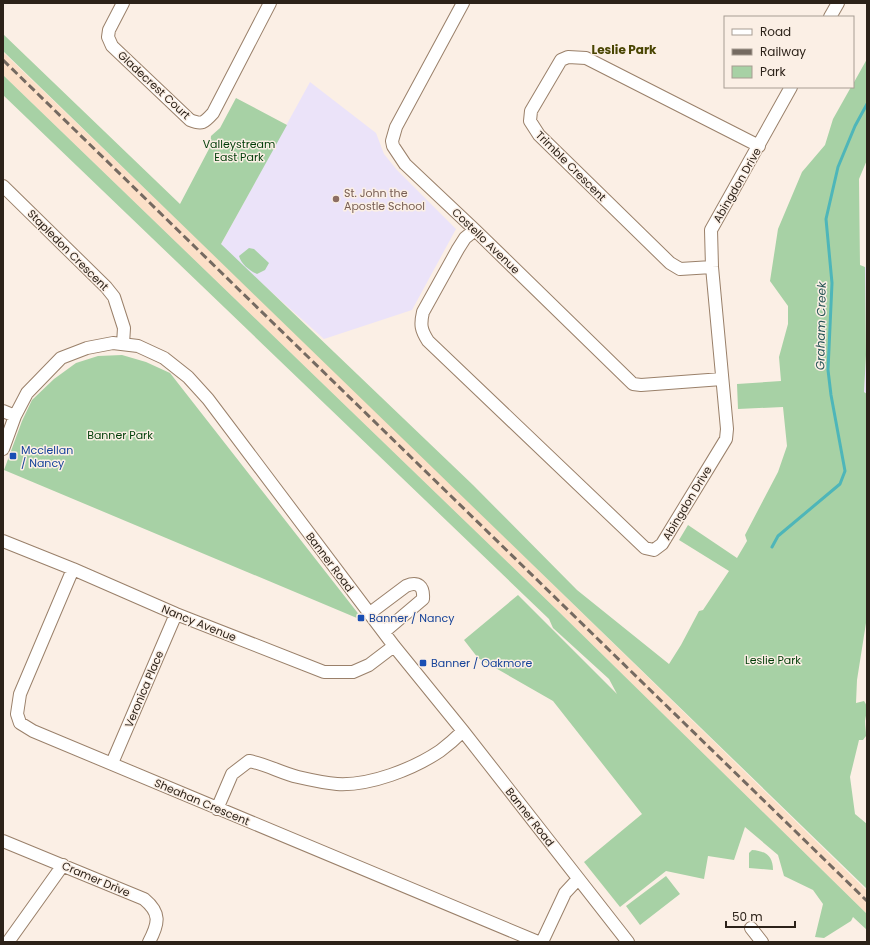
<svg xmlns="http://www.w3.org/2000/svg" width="870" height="945" font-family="Poppins,sans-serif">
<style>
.built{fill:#fce0c8}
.education{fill:#ebe3f9}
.green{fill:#a7d1a5}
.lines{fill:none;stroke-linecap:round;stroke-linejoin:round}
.stream{stroke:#4eb6b9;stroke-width:3}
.minor-casing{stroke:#9a806a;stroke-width:14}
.minor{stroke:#fff;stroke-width:12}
.rail{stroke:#756a61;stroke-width:3;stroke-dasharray:8 4;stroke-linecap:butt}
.education-dot{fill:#8d6e63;stroke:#fbefe5;stroke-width:1.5}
.transit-dot{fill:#1a4fb4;stroke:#fbefe5;stroke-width:1.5}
.labels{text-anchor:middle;stroke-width:3;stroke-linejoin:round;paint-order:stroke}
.street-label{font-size:11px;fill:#2c2219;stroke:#fbefe5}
.park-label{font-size:11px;fill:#003d08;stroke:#fbefe5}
.education-label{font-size:11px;fill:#785e54;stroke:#fbefe5;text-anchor:start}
.transit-label{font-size:11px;fill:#164399;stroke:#fbefe5;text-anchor:start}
.neighbourhood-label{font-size:12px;font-weight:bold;fill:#494502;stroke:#fbefe5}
.water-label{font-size:12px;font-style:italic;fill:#275556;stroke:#fbefe5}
</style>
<rect width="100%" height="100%" fill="#fbefe5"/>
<!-- built -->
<path class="built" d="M3,52L358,394L867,891V914L555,608L3,75Z"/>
<!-- education -->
<path class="education" d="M310,82L376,133L384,154L397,170L456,229L412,310L324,339L220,246Z
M865,267L867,268V394L864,392L866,355Z"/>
<!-- green -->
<path class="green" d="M3,34L180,204L210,147L211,136L220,128L236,98L287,125L221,244L473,485L577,590L669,664L681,645L699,611L703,610L729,571L679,540L688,525L737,558L747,541L745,535L778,472L787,446L783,407L738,409L737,384L781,381L779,357L788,324V306L770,281L778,229L802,172L825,145L833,119L851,87H853V84L867,59V160L859,179L860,265L865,267L866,355L864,392L867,394V623H866L857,680L856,703L864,701C869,707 866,714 865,721C865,726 866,731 866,736L863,740H859L850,777L855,814L867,824V889L3,51Z
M3,75L555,608L867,914V930L853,917L851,921L824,938L815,937L823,904L813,890L784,876L778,855L745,827L734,860L708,856L704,879L666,871L620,907L584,862L642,814L553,701L478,658L464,640L518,595L617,694L609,679L553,628L549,619L3,95Z
M249,248L254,249L269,263L265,270L257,274C250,271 241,264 239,256Z
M122,355L146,362L170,373L364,621L4,470L22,421L32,400L54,379L76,363L98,356Z
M752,850C766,851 773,856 773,870L749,868V853Z
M666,876L680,894L640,925L626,906Z"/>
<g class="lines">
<!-- stream -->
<path class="stream" d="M772,547L778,536L840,484L845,471L831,395L828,370L832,283L826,219L838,167L855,126L867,104"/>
<defs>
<path id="minor" d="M123,3L109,30L108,37L112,46L190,120C202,125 204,123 213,113L270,3
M463,3L396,127L392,141L393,146L405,164L475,230L633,384L641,385L722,379
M830,17L838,3
M3,186L106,287L114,297L124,328L123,344
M475,230L465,238L458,249L423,312C420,325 421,330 428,341L645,548L654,550L662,544L726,439L727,429L712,267L711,230L791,87
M712,267L680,269L670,263L539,135L530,121L531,111L561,60L568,57L586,58L759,146
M3,411L15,416
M3,449L15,416L27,393L61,358L87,348L113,343L138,346L164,358L188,377L208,399L394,646L463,731L628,942
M3,541L73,569L176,614L324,672H353L369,665L394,646
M73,569L20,694L17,714L20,723L33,731L538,942
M370,613L406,586C418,581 424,586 423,599L384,632
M112,763L176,614
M217,809L232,774L249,761C266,764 281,773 298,777C311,780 324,783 337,784C370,786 413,769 440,751C448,745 456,738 463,731
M3,841L144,899C161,913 159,923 149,942
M751,928L762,942
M8,942L63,865
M542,942L565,893L578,879"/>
</defs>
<!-- minor casing -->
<use href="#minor" class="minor-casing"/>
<!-- minor -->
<use href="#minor" class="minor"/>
<!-- rail -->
<path class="rail" d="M3,60L867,901"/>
</g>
<!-- markers -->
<circle class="education-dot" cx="336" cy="199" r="4"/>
<g class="transit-dot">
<rect x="9" y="452" width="8" height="8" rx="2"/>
<rect x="357" y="614" width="8" height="8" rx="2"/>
<rect x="419" y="659" width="8" height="8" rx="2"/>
</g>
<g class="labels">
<!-- street labels -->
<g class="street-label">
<text transform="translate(154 85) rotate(43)" y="4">Gladecrest Court</text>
<text transform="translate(571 166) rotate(45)" y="4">Trimble Crescent</text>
<text transform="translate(737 185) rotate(-60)" y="4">Abingdon Drive</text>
<text transform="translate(486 241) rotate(44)" y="4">Costello Avenue</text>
<text transform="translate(68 250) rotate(45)" y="4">Stapledon Crescent</text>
<text transform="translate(687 503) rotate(-59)" y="4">Abingdon Drive</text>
<text transform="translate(330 562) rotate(53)" y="4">Banner Road</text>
<text transform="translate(199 623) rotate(22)" y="4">Nancy Avenue</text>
<text transform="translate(144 689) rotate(-67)" y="4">Veronica Place</text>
<text transform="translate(202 802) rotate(23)" y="4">Sheahan Crescent</text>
<text transform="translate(530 817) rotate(52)" y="4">Banner Road</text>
<text transform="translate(96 879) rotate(23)" y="4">Cramer Drive</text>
</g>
<!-- park labels -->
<g class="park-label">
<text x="239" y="148">Valleystream<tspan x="239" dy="13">East Park</tspan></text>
<text x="120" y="439">Banner Park</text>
<text x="773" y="664">Leslie Park</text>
</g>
<!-- education labels -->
<g class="education-label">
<text x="344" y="197">St. John the<tspan x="344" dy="13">Apostle School</tspan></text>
</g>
<!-- transit labels -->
<g class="transit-label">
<text x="21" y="454">Mcclellan<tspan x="21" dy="13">/ Nancy</tspan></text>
<text x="369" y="622">Banner / Nancy</text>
<text x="431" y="667">Banner / Oakmore</text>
</g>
<!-- neighbourhood labels -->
<g class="neighbourhood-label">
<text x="624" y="54">Leslie Park</text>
</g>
<!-- water labels -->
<g class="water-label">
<text transform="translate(821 326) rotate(-89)" y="4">Graham Creek</text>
</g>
</g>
<!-- border -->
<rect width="870" height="945" fill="none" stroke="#2c2219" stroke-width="8"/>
<!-- legend -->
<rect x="724" y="16" width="130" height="72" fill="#fbefe5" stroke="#a89d93"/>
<rect x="732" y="29" width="20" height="6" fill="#ffffff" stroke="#a89d93"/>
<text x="760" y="36" font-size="12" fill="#2c2219">Road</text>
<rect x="732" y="49" width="20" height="6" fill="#756a61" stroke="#a89d93"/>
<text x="760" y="56" font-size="12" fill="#2c2219">Railway</text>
<rect x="732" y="66" width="20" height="12" fill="#a7d1a5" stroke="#a89d93"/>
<text x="760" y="76" font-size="12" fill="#2c2219">Park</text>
<!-- scale -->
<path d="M726 921v6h69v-6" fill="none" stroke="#2c2219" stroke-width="2"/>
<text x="732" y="921" font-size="12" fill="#2c2219" stroke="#fbefe5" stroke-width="3" paint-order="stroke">50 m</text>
</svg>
